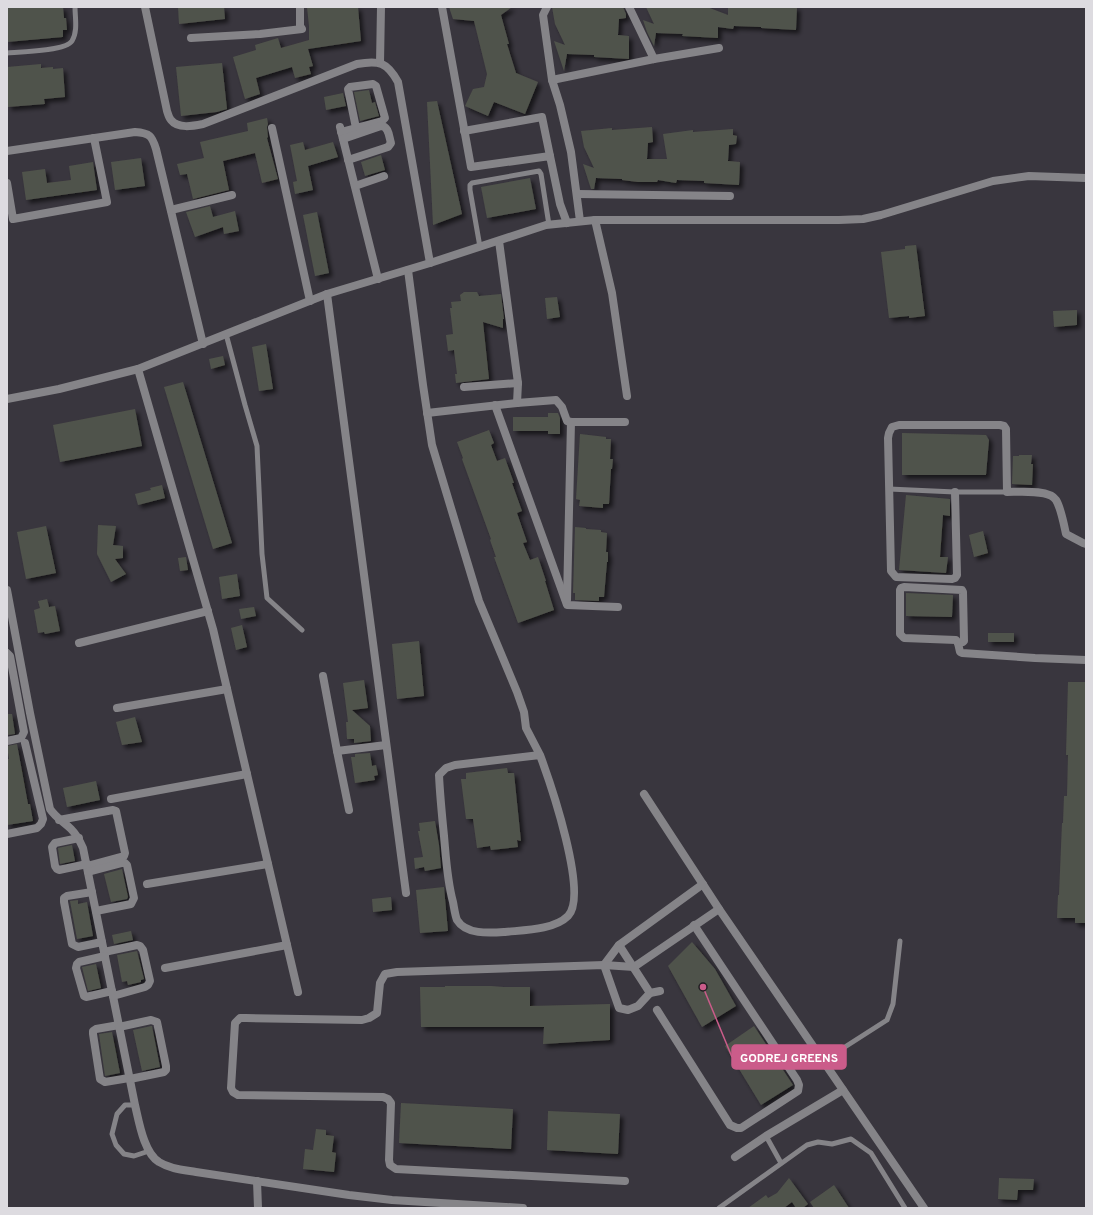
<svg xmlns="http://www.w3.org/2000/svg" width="1093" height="1215" viewBox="0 0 1093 1215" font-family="Overpass,sans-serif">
	<defs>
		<filter id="shadow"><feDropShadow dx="3.5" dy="3.5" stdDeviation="2" flood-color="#0009"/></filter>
	</defs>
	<rect width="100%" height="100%" fill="#39363e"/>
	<!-- building -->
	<g fill="#50534b" filter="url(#shadow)">
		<path d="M7 7H63L64 18H66L67 30H63V37L7 42Z"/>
		<path d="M178 7H224L225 19 179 24Z"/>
		<path d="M307 7H358L361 41 308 49 313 66 309 67 311 74 295 78 292 67 256 78 260 94 245 99 233 57 256 50 255 45 278 38 281 48 309 40V26Z"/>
		<path d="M449 7H512L501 15 509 44H507L516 73 538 82 525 114 494 102 488 116 465 106 473 89 484 87 487 74 474 21 453 19Z"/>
		<path d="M552 7H623L626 14V18L619 19 618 35 629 36V59L594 57V55L567 54 564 71 554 41 565 45 555 24Z"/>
		<path d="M646 7H707L728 15V7H797L796 30 761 28V27L734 26 733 29 718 27V38L682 36 683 34 656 33 654 46 647 32 643 20 654 24Z"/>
		<path d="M222 63 227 109 217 112 181 116 176 67Z"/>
		<path d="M41 64V68L53 67V69L63 68 65 97 44 99 45 104 8 107V101H7V67Z"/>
		<path d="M369 90 372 103 375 102 379 116 360 121 354 92Z"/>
		<path d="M343 93 346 106 326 110 324 97Z"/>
		<path d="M437 101 462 214 433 225 427 102Z"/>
		<path d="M267 118 268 124 267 127 268 137 267 138 278 179 262 183 255 153 223 161 229 190 193 199 187 174 180 175 177 164 204 158 200 142 248 131 247 123Z"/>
		<path d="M652 127 653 142 648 143 647 159H667L663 134 693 130V132L733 129V135L737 136 736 144 729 145 728 161 740 162 739 185 704 183V181L677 180 676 183 658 180 657 182H638L622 180V179L596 178 594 189H591L583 164 594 168 584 147 581 131 612 128V130Z"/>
		<path d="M303 142 305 150 333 142 338 157 308 166 313 190 295 194 293 182 297 181 290 145Z"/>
		<path d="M381 155 385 170 365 176 361 162Z"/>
		<path d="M141 158 145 186 115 190 111 162Z"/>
		<path d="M93 162 97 190 26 200 22 172 45 169 47 183 71 180 69 166Z"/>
		<path d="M530 178 536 209 487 218 481 187Z"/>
		<path d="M210 206 213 217 235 211 239 231 224 234 223 227 195 237 186 212Z"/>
		<path d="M317 212 329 273 315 276 303 215Z"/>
		<path d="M916 245 925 316 909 318V316L889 318 881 252 905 249V246Z"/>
		<path d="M464 292H477L479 296 501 294 504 319H503V328L483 322 489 379 456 383 455 374H457L454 350 448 351 446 335 453 334 450 308H452L451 302 461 301 460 295Z"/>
		<path d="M557 297 560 317 547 319 545 298Z"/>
		<path d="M1077 310V325L1054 327 1053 311Z"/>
		<path d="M266 344 273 389 259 391 252 347Z"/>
		<path d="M223 356 225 365 211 369 209 359Z"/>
		<path d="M183 382 232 543 213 549 164 387Z"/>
		<path d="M135 409 142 446 60 462 53 425Z"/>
		<path d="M548 413H558L560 418V434H548V431H513V417H548Z"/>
		<path d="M489 430 494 443 491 445 497 461 505 458 514 483H512L522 511 517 513 527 542 523 543 530 560 538 557 546 581H545L554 610 518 623 494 557H496L490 540 491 539 462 459 463 458 457 442Z"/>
		<path d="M902 433 986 435 989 440 986 475H902Z"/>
		<path d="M580 434 606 437V439H611L610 459H613L612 469H611L609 504H603V508L579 506 580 500 576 499Z"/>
		<path d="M1019 455H1032L1031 464H1033L1032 485 1012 484 1013 456H1019Z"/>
		<path d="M162 485 165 498 138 505 135 494 151 490 150 488Z"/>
		<path d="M906 495 950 499V516L943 515 940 557H948L946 573 899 570Z"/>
		<path d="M98 525 116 526 113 545 123 546V558L115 559 126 574 111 582 97 554Z"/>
		<path d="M46 526 56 573 26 579 17 532Z"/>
		<path d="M575 527 586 528V529L601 530V532L607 533 606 552H608V562H607L604 597H599V601L575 600V593H573Z"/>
		<path d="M983 531 988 553 974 557 969 535Z"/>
		<path d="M186 557 188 570 180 571 178 558Z"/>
		<path d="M237 574 240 596 222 599 219 577Z"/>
		<path d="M906 593 953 595 952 617 906 616Z"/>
		<path d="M47 599 49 607 55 606 60 631 45 634 44 632 38 633 34 610 40 608 38 601Z"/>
		<path d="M254 607 256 616 241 619 239 609Z"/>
		<path d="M242 625 247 647 236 650 231 628Z"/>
		<rect x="988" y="633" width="26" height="9"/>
		<path d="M419 641 424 696 397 699 392 644Z"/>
		<path d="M364 680 368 708 352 710 370 726 371 741 354 743V739H347L346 722H348L343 683Z"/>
		<path d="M1068 682H1086V923H1075V918H1057L1058 895H1059L1062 823H1063L1064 796H1067L1068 755H1066Z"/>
		<path d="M7 714H12L15 734 7 735Z"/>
		<path d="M135 717 142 742 122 745 116 722Z"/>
		<path d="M17 744 28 804H30L33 821 7 825V759H9L7 746Z"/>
		<path d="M370 753 372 766 376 765 378 775 374 776 375 780 355 783 351 757H355V754Z"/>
		<path d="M507 768 508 773H514L521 841 517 840 518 847 491 850 490 846 477 848 473 819H466L461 779H466V773Z"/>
		<path d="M96 781 100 800 67 807 63 788Z"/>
		<path d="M435 821 439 845 441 868 425 871 424 867 415 869 414 858 423 857 418 831H420L419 823Z"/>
		<path d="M72 845 75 861 60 864 58 848Z"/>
		<path d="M122 869 128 897 127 899 111 902 104 874Z"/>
		<path d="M444 887 448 931 420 933 416 890Z"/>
		<path d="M391 897 392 910 373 912 372 899Z"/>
		<path d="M78 900V904L87 902 93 936 77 939 70 901Z"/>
		<path d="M131 931 133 940 114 944 112 935Z"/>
		<path d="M692 942 715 969 736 1006 702 1027 668 966Z"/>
		<path d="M137 951 144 979 141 980V982L128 985 127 981 122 982 117 955Z"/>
		<path d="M96 964 101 988 88 991 82 967Z"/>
		<path d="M445 986H491L504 987H530V1006L610 1004V1040L543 1044 544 1027H421L420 987H445Z"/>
		<path d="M151 1026H152L160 1067 142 1071 133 1030Z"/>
		<path d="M754 1026 793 1085 761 1105 725 1046Z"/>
		<path d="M112 1032 120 1073 105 1076 99 1034Z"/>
		<path d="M401 1103 513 1109 511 1149 399 1143Z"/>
		<path d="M548 1111 620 1114 618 1154 547 1150Z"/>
		<path d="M316 1129 326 1130V1135L334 1136 332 1152 336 1153 334 1172 303 1169 305 1149 313 1150Z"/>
		<path d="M789 1178 808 1204 803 1208H796L792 1202 784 1208H748L766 1195 768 1198 777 1193Z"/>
		<path d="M999 1178 1034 1179 1033 1190H1018L1017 1200 998 1199Z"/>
		<path d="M834 1185 849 1208H814L810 1202Z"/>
	</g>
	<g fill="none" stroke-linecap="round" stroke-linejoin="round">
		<!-- service -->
		<g stroke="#858488" stroke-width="5">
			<path d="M7 53C20 52 66 51 72 41 78 31 75 18 75 7"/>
			<path d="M480 247 470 190V185L472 183 539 171 541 174 549 225"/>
			<path d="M226 334 245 405 257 446 262 554 267 598 302 630"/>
			<path d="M889 489 955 492H1007"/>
			<path d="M823 1061 887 1020 893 1004 900 941"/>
			<path d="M135 1105H125L117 1114 112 1134 116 1145 124 1154 134 1156 149 1151"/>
			<path d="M766 1136 781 1163"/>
			<path d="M719 1208 807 1145 818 1142 832 1144 851 1139 871 1153 905 1208"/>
		</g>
		<!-- minor -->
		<g stroke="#858488" stroke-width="8">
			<path d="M145 7 167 111C168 114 169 118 171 120 178 129 193 126 203 124L357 64C379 60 387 62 398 82L430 263"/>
			<path d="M442 7 471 167 550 156 560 204 567 223"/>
			<path d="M547 7 543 15 552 80 560 105 571 152 580 221"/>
			<path d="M629 7 654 59"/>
			<path d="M191 38 260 34 302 29 300 26V7"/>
			<path d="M380 63 381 7"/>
			<path d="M552 80 654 59 719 48"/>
			<path d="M340 127 378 279"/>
			<path d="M272 128 310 301"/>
			<path d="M464 131 542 117 550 156"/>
			<path d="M341 132 382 121 385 118 376 86 373 84 350 87 348 89 356 128"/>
			<path d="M343 139 381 126C389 126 389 137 391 143L388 147 348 160"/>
			<path d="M7 151 135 132C150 133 152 136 156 149L203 344"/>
			<path d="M7 183 13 219 107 202 94 138"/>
			<path d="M355 186 384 176"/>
			<path d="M577 194 730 196"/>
			<path d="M171 210 232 195"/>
			<path d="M595 220 612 293 627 396"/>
			<path d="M499 241 518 383 517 403"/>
			<path d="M408 270 423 385 432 445 479 601 517 692 524 712 526 728 540 755 455 765 446 768 439 775C440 796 442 816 444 836 446 858 447 880 453 902 454 907 455 915 457 920 466 935 490 933 505 932 524 930 554 930 568 916 589 895 550 782 540 755"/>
			<path d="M327 294 406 893"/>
			<path d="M138 369 213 629 298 992"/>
			<path d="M464 387 518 383"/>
			<path d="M7 399 59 389 138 369 327 294 430 263 546 225 595 220H839L863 219 881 215 993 181 1029 176 1086 178"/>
			<path d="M495 405 567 605 618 607"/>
			<path d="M427 413 517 403 556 400 562 407 567 421 571 422H625"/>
			<path d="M955 492 957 575 955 578 952 579 896 577 891 571 888 438 889 433 892 427 899 425H1000L1004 426 1006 429 1007 492C1019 492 1049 489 1056 500 1061 508 1064 525 1066 534L1083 543 1086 544"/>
			<path d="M904 587 962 590 963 592 964 641 963 642 958 643 956 640 904 638 900 634V590L901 588Z"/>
			<path d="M7 590 30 713 50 809C56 818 64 822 71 829 77 835 80 841 83 848L135 1105C139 1122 144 1153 159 1162 170 1169 184 1170 196 1172L349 1195 392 1200 523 1208"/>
			<path d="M567 600 571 422"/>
			<path d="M79 643 208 611"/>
			<path d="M958 643 960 652 962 653 1035 658 1086 660"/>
			<path d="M7 653 10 656 24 732 21 738 7 741"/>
			<path d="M323 676 337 751"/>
			<path d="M117 708 227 689"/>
			<path d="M644 794 719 909 924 1208"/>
			<path d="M111 799 247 774"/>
			<path d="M349 810 337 751 386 745"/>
			<path d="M59 820 113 810 116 811 125 853 124 856 87 866"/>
			<path d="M7 834 37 828 41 824 43 819 25 743"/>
			<path d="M79 838 55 843 52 847 55 866 57 869 59 870 87 864"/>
			<path d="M88 872 122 863H125L127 865 134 898 131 904 96 911"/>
			<path d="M147 884 268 864"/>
			<path d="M92 892 67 896 64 898V902L72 944 78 947 102 942"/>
			<path d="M619 945 650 993 660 991"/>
			<path d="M104 952 137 945 140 946 143 950 150 981 148 985 145 987 113 996"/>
			<path d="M105 956 79 962 77 964 76 968 84 996 86 997 112 991"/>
			<path d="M604 965 619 945 703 884"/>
			<path d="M604 965 619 1008 628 1010 638 1006 650 993"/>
			<path d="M165 968 287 945"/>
			<path d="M657 1010 730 1125 737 1128H741L798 1091 799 1085 797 1080 694 925"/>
			<path d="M119 1025 96 1029 93 1031V1034L100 1079 105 1082 129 1078"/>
			<path d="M119 1027 151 1020 157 1022 166 1066V1070L164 1072 130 1079"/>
			<path d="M735 1157 766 1136 843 1090"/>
			<path d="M257 1181 258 1208"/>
			<path d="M625 1181 396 1169 390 1165 389 1160 391 1103 388 1099 383 1097 238 1095 233 1092 231 1088 235 1023 240 1018H246L362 1020 369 1018 377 1013 380 983 385 974 397 972 604 965 634 967 719 909"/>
		</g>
	</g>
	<!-- callouts -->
	<path fill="none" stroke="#cb5c8a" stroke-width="1.5" d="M703 987L732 1057"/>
	<circle fill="#cb5c8a" stroke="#1f1e21" stroke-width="1.5" cx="703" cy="987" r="4"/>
	<rect fill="#cb5c8a" stroke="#cb5c8a" stroke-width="1.5" x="732" y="1045" width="114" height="24" rx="4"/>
	<g font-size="12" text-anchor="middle" font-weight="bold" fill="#fff">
		<text x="789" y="1062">GODREJ GREENS</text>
	</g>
	<!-- border -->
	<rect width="1093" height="1215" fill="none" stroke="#dddbe0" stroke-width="16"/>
</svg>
